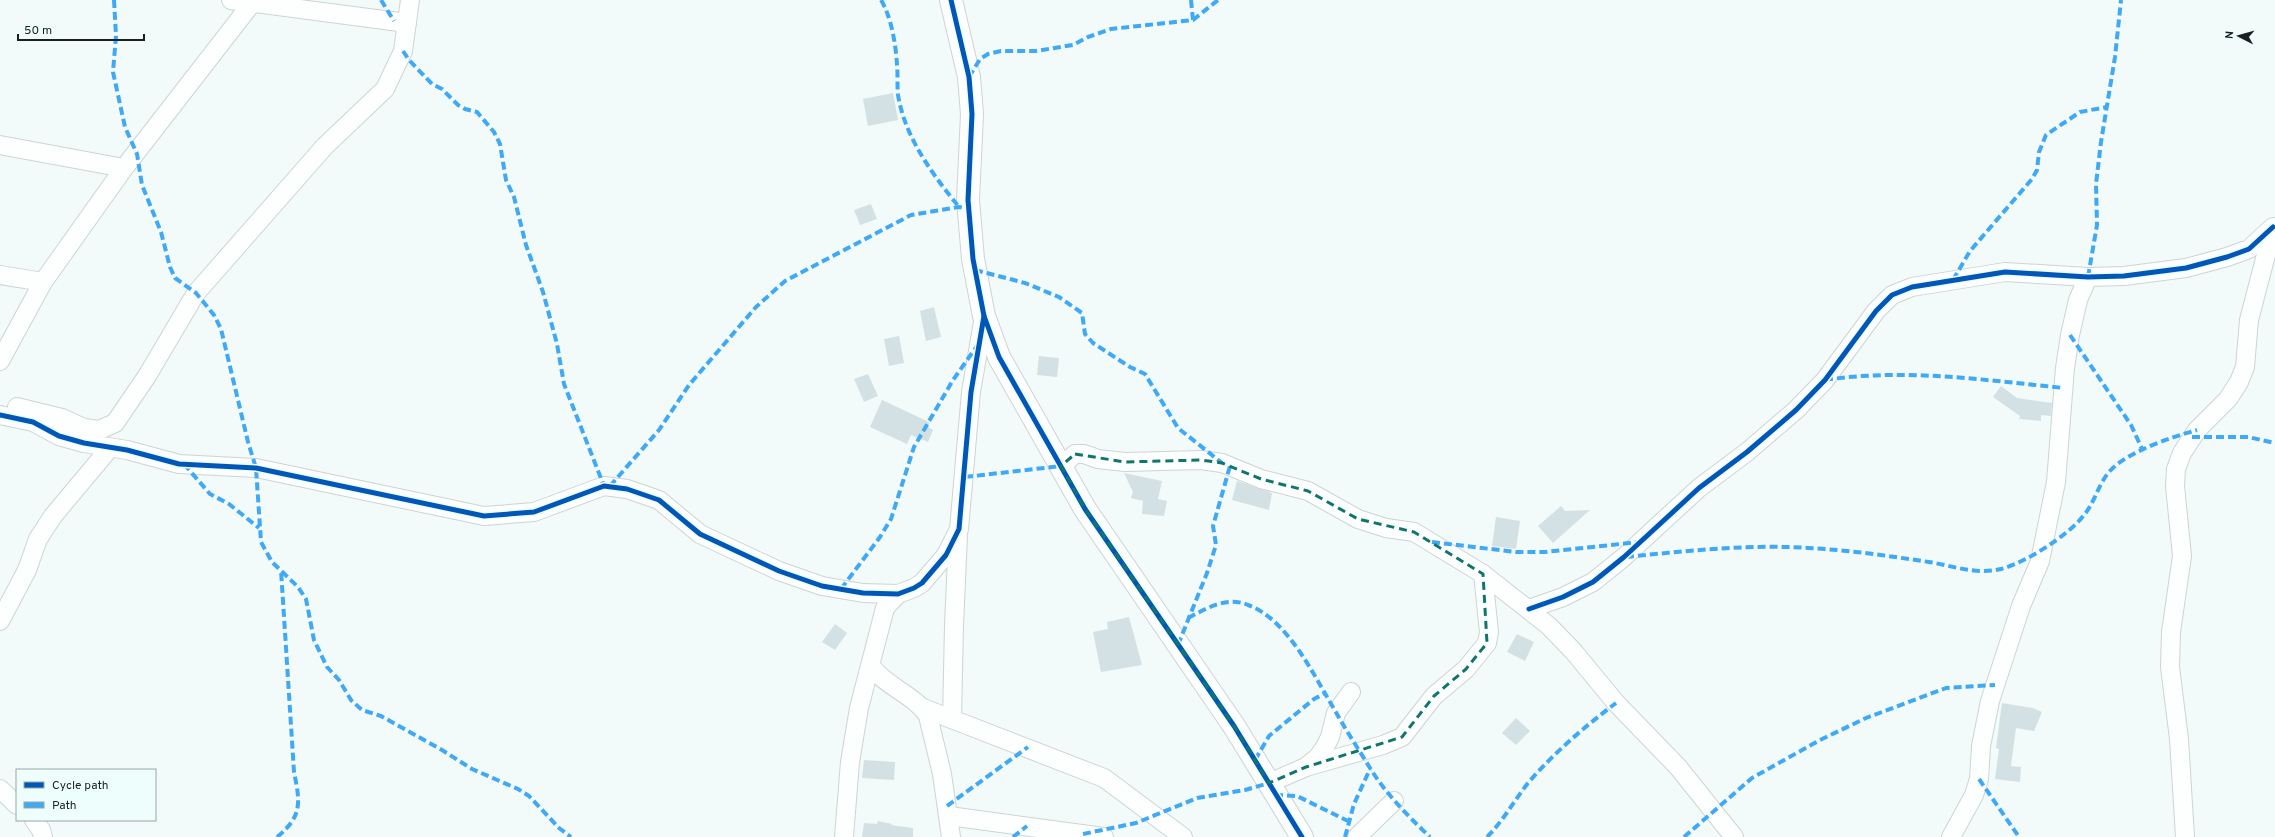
<svg xmlns="http://www.w3.org/2000/svg" width="2275" height="837" viewBox="0 0 2275 837" font-family="Overpass,sans-serif">
	<rect width="100%" height="100%" fill="#f2fafa"/>
	<!-- building -->
	<g fill="#d4e1e4">
		<path d="M893 93 898 120 868 126 863 99Z"/>
		<path d="M871 204 877 219 860 225 854 210Z"/>
		<path d="M934 307 941 337 926 341 920 311Z"/>
		<path d="M899 336 904 363 889 366 884 339Z"/>
		<path d="M1039 356 1059 358 1057 377 1037 375Z"/>
		<path d="M868 374 878 396 864 402 854 379Z"/>
		<path d="M2001 386 2017 398 2052 403 2051 416 2041 415V421L2019 419 2020 416 1993 397Z"/>
		<path d="M882 400 929 422 928 427 933 430 928 442 911 435 907 444 870 427Z"/>
		<path d="M1124 473 1162 481 1158 499 1167 501 1164 516 1142 514 1143 501 1131 498 1133 492Z"/>
		<path d="M1237 481 1272 493 1269 510 1232 500Z"/>
		<path d="M1561 506 1565 511 1590 510 1553 543 1538 526Z"/>
		<path d="M1496 517 1520 521 1516 549 1492 546Z"/>
		<path d="M1129 617 1142 665 1101 672 1093 632 1108 629 1107 622Z"/>
		<path d="M835 624 847 633 835 650 822 642Z"/>
		<path d="M1517 634 1534 642 1525 661 1507 652Z"/>
		<path d="M2002 703 2033 708 2042 712 2034 731 2016 728 2011 766 2021 767 2020 782 1995 779 1999 749 1996 748Z"/>
		<path d="M1516 718 1530 731 1516 745 1502 733Z"/>
		<path d="M864 760 895 762 894 780 862 778Z"/>
		<path d="M878 821 892 824 891 825 913 828V837H862L864 823 877 824Z"/>
	</g>
	<g fill="none" stroke-linecap="round" stroke-linejoin="round">
		<defs>
			<g id="minor">
				<path d="M231 0 407 23"/>
				<path d="M0 145 124 168"/>
				<path d="M0 275 43 282"/>
				<path d="M0 361 43 282 124 168 252 3"/>
				<path d="M17 407 62 418 84 428 99 430 115 423 147 376 196 293 325 146 385 89 403 51 410 0"/>
				<path d="M0 415 33 422 59 436 84 443 127 450 179 464 256 468 484 516 534 512 604 486 627 489 659 500 700 534 779 571 822 586 863 593 898 594 914 588 922 583 946 555 959 529 971 392 984 316"/>
				<path d="M1061 466 1075 454H1084L1098 459 1125 462 1201 460 1222 463 1261 479 1308 491 1358 519 1386 528 1414 532 1483 574 1549 626 1574 652 1616 703 1678 767 1734 837"/>
				<path d="M1529 609 1563 597 1593 582 1624 557 1699 488 1747 452 1796 410 1825 380 1876 311 1892 295 1912 287 2005 272 2088 277 2124 276 2186 268 2227 257 2249 249 2273 227"/>
				<path d="M0 621 27 570 38 539 53 516 109 449"/>
				<path d="M871 666C886 687 915 695 928 716L942 774 951 837"/>
				<path d="M923 708 1104 778 1183 837"/>
				<path d="M952 719 954 625 958 536"/>
				<path d="M1307 766 1318 757 1325 747 1330 737 1336 713 1351 692"/>
				<path d="M1269 783 1306 767 1383 745 1402 737 1434 696 1466 669 1487 643 1489 632 1483 574"/>
				<path d="M0 789 17 805"/>
				<path d="M949 816 1104 837"/>
				<path d="M34 820 41 830 43 837"/>
				<path d="M844 837 850 762 859 708 885 608 898 594"/>
				<path d="M1357 837 1394 801"/>
				<path d="M1951 837 1974 795 1979 779 1981 746 1990 701 2021 606 2040 561 2056 482 2065 368 2070 335 2078 300 2088 277"/>
				<path d="M2185 837 2179 739 2170 667 2171 632 2182 556 2175 486 2176 469 2182 453 2197 430 2228 399 2239 382 2245 367 2249 320 2273 228"/>
			</g>
			<path id="tertiary" d="M951 0 969 77 972 114 968 200 973 259 984 316 999 357 1085 509 1234 726 1302 837"/>
		</defs>
		<!-- minor casing -->
		<use href="#minor" stroke="#cdd4d4" stroke-width="20"/>
		<!-- tertiary casing -->
		<use href="#tertiary" stroke="#cdd4d4" stroke-width="24"/>
		<!-- minor -->
		<use href="#minor" stroke="#fdfefe" stroke-width="18"/>
		<!-- tertiary -->
		<use href="#tertiary" stroke="#fdfefe" stroke-width="22"/>
		<!-- quiet -->
		<g stroke="#3fa9f5" stroke-width="4" stroke-dasharray="8 4" stroke-linecap="butt">
			<path d="M114 0 116 36 113 72 125 127 137 154 142 185 161 232 170 267 175 278 196 293 214 315 221 329 248 442 256 468 261 542 272 562 298 587 306 599 314 640 327 667 339 680 351 700 362 710 381 716 442 750 472 769 518 789 529 796 559 828 571 837"/>
			<path d="M381 0 394 21"/>
			<path d="M881 0C891 16 896 45 897 65 898 75 897 85 898 95 905 138 933 175 959 207"/>
			<path d="M1191 0 1193 20"/>
			<path d="M403 51 409 60 432 84 442 89 458 105 465 109 477 112 494 132 500 144 506 180 514 197 526 245 543 292 557 344 564 384 604 486"/>
			<path d="M969 77 980 59 988 54 1001 51H1036L1073 45 1088 37 1111 29 1193 20 1218 0"/>
			<path d="M975 270 1025 283 1059 297 1082 313 1085 334 1093 343 1130 367 1145 374 1178 428 1222 463"/>
			<path d="M2088 277 2097 225 2096 184 2101 142 2115 57 2121 0"/>
			<path d="M1953 280 1970 251 2032 179 2037 170 2039 152 2046 135 2080 112 2107 107"/>
			<path d="M2070 335 2131 425 2143 451"/>
			<path d="M1825 380C1904 368 1984 380 2064 388"/>
			<path d="M2192 437H2248L2275 443"/>
			<path d="M184 464 210 494 229 504 259 528"/>
			<path d="M965 477 1061 466"/>
			<path d="M610 486 659 430 689 385 756 307 785 281 911 215 959 207 969 208"/>
			<path d="M1432 542 1516 552H1545L1639 542"/>
			<path d="M1626 557C1686 551 1747 544 1808 548 1849 550 1889 556 1929 562 1953 566 1977 575 2001 569 2025 563 2069 535 2084 515 2095 502 2098 485 2109 472 2126 452 2172 437 2197 430"/>
			<path d="M841 589 880 537 891 519 914 447 953 380 977 346"/>
			<path d="M1188 618C1207 608 1227 596 1248 605 1289 620 1315 678 1337 714 1347 732 1359 750 1370 768 1386 794 1408 816 1430 837"/>
			<path d="M1178 645 1207 573 1216 545 1213 526 1230 466"/>
			<path d="M1255 760 1269 736 1314 699 1325 693"/>
			<path d="M1979 779 2019 837"/>
			<path d="M1275 795 1297 796 1348 821"/>
			<path d="M947 806 1028 747"/>
			<path d="M1083 834 1136 823 1197 798 1245 790 1269 783"/>
			<path d="M277 837C303 816 300 802 294 772L281 570"/>
			<path d="M1013 837 1027 826"/>
			<path d="M1345 837 1354 804 1370 769"/>
			<path d="M1487 837C1503 821 1514 801 1528 783 1554 753 1584 727 1616 703"/>
			<path d="M1684 837 1752 778 1820 740 1866 718 1946 688 1995 685"/>
		</g>
		<defs>
			<g id="cycleway">
				<path d="M951 0 969 77 972 114 968 200 973 259 984 316 999 357 1085 509 1234 726 1302 837"/>
				<path d="M0 415 33 422 59 436 84 443 127 450 179 464 256 468 484 516 534 512 604 486 627 489 659 500 700 534 779 571 822 586 863 593 898 594 914 588 922 583 946 555 959 529 971 392 984 316"/>
				<path d="M1529 609 1563 597 1593 582 1624 557 1699 488 1747 452 1796 410 1825 380 1876 311 1892 295 1912 287 2005 272 2088 277 2124 276 2186 268 2227 257 2249 249 2273 227"/>
			</g>
		</defs>
		<!-- cycleway casing -->
		<use href="#cycleway" stroke="#eefefd" stroke-width="8"/>
		<!-- cycleway -->
		<use href="#cycleway" stroke="#0057b8" stroke-width="5"/>
	</g>
	<!-- marked area -->
	<path fill="none" stroke="#0f766e" stroke-width="3" stroke-dasharray="8 5" stroke-linejoin="round" d="M1075 454 1125 462 1201 460 1222 463 1261 479 1308 491 1358 519 1414 532 1483 574 1487 643 1466 669 1434 696 1402 737 1306 767 1269 783 1234 726 1085 509 1061 466Z"/>
	<!-- legend -->
	<rect x="16" y="769" width="140" height="52" fill="#eefefd" stroke="#99a5a5"/>
	<rect x="24" y="782" width="20" height="6" fill="#0057b8" stroke="#99a5a5"/>
	<text x="52" y="789" font-size="12" fill="#1a2020">Cycle path</text>
	<rect x="24" y="802" width="20" height="6" fill="#3fa9f5" stroke="#99a5a5"/>
	<text x="52" y="809" font-size="12" fill="#1a2020">Path</text>
	<!-- north arrow -->
	<g transform="translate(2239 36) rotate(276)" stroke="#eefefd" stroke-width="3" paint-order="stroke">
	<path d="M0-3L7 15L0 10L-7 15Z" fill="#1a2020"/>
	<text y="-6" font-size="11" font-weight="bold" text-anchor="middle" fill="#1a2020">N</text>
	</g>
	<!-- scale -->
	<path d="M18 34v6h126v-6" fill="none" stroke="#1a2020" stroke-width="2"/>
	<text x="24" y="34" font-size="12" fill="#1a2020" stroke="#eefefd" stroke-width="3" paint-order="stroke">50 m</text>
</svg>
